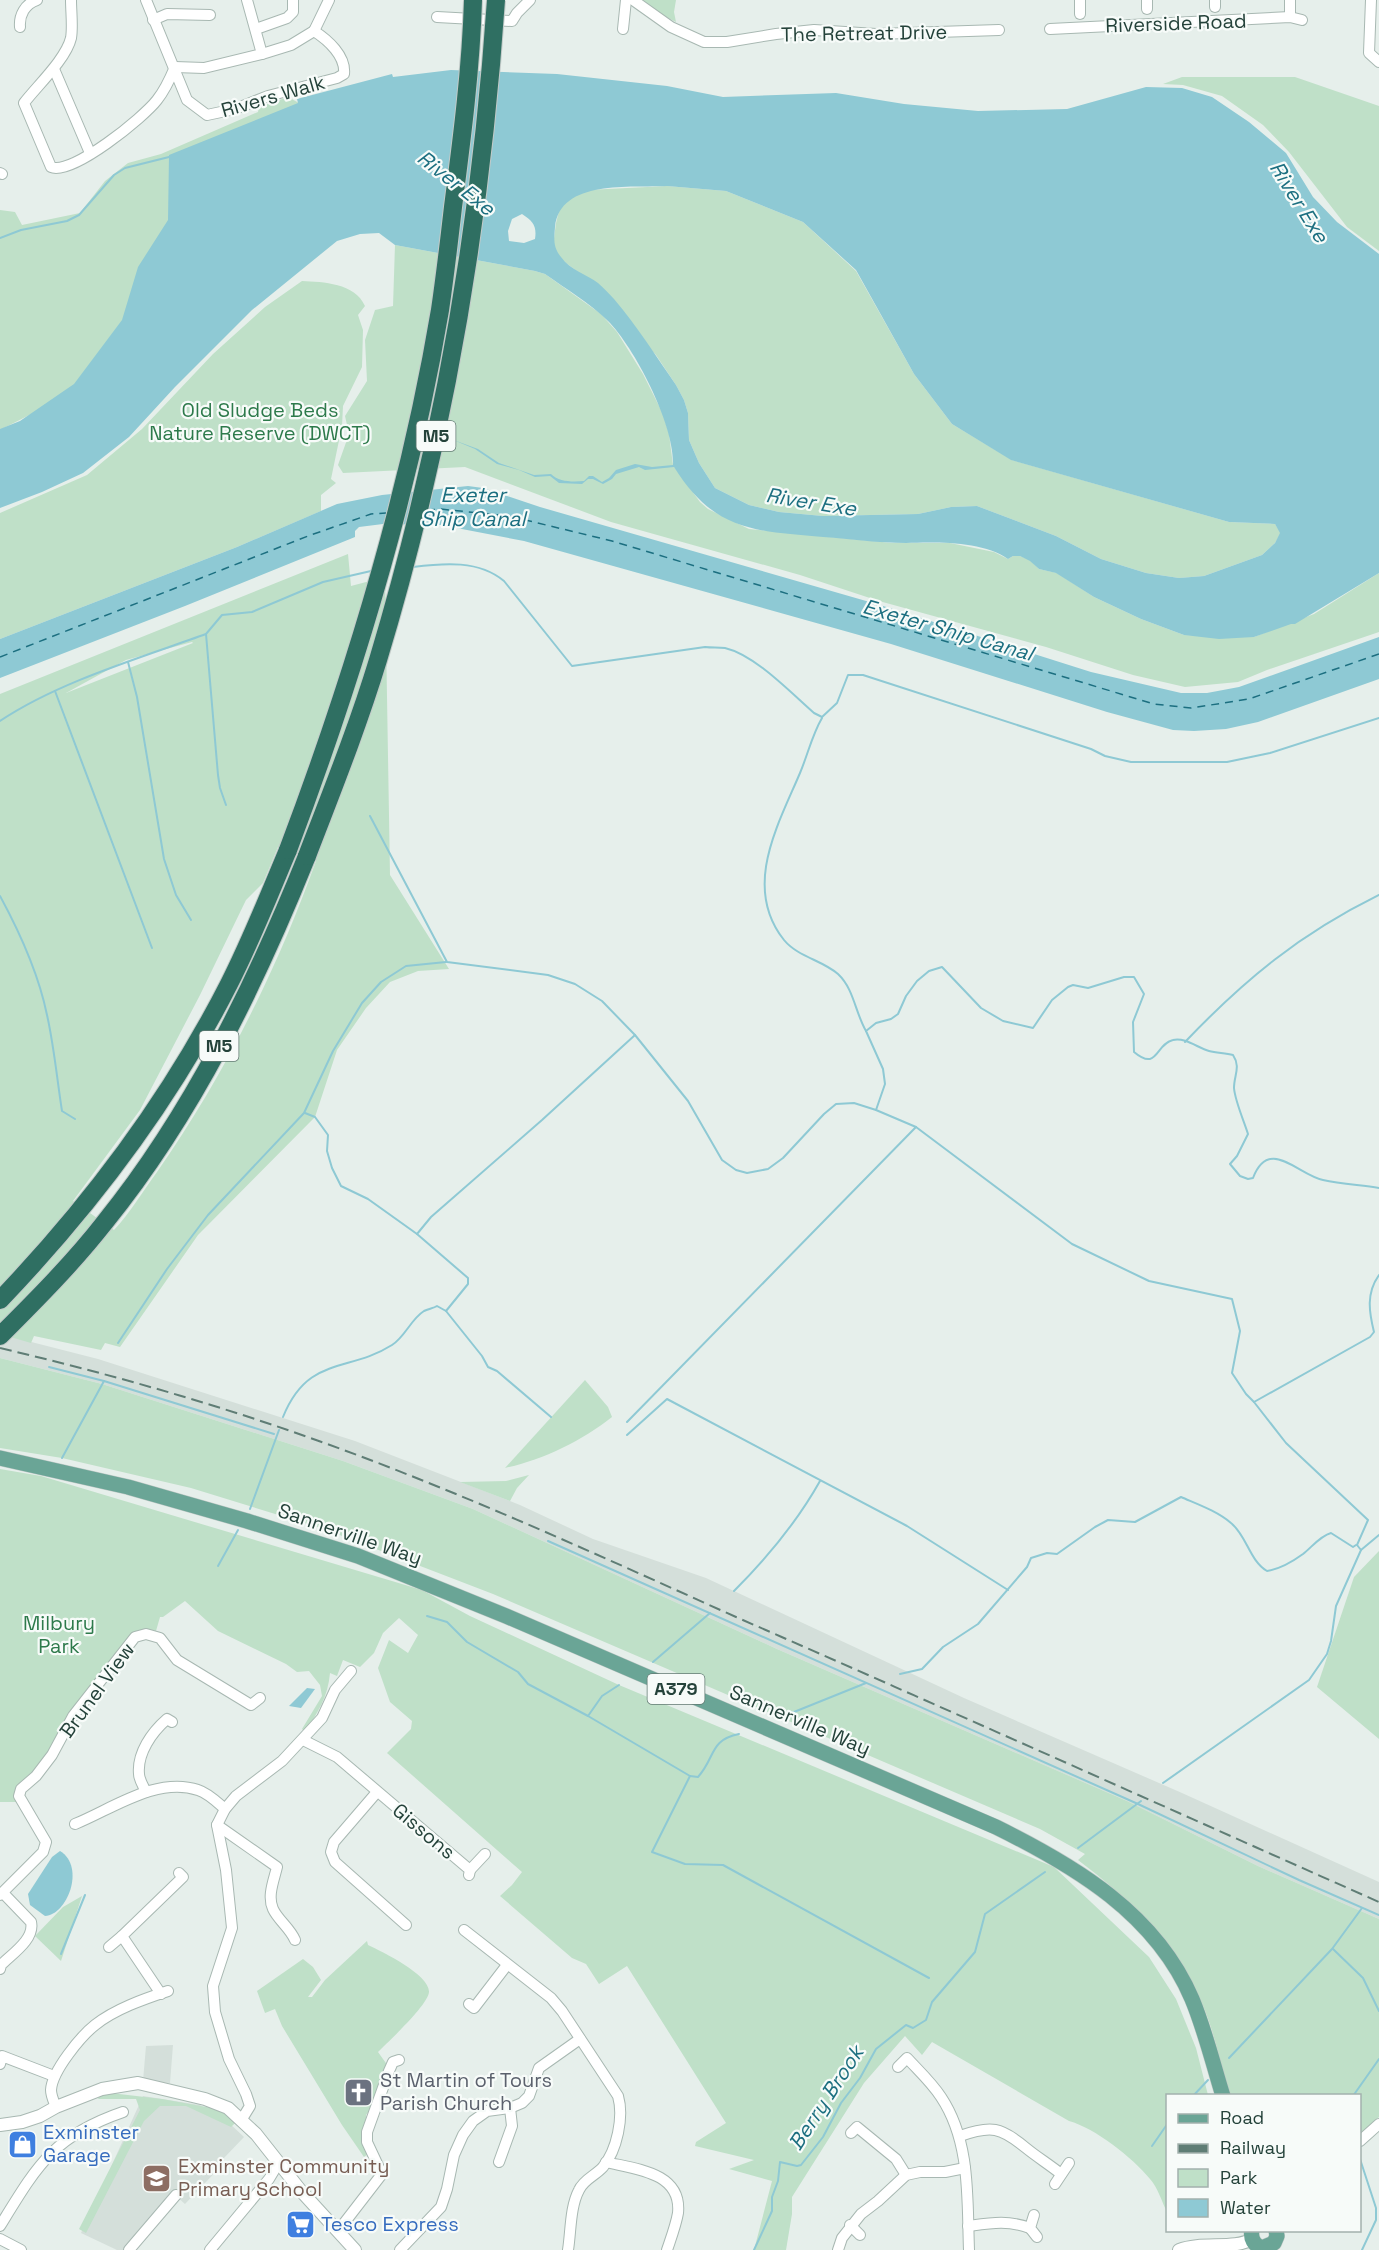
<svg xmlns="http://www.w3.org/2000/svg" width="1379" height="2250" viewBox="0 0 1379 2250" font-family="'Space Grotesk',sans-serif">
	<rect width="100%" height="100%" fill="#e6efeb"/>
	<!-- built -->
	<g fill="#d4dfda">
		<path d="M0 1334 98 1359 355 1441 520 1505 593 1539 706 1578 964 1698 1182 1793 1379 1882V1919L1258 1866 1127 1801 777 1649 473 1509 343 1461 102 1384 0 1358Z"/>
		<path d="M173 2045 170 2083 143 2081 146 2046Z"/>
		<path d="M143 2096 200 2105 228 2122 244 2137 223 2159 225 2162 185 2204 175 2195 124 2250H117L81 2233Z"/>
	</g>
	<!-- green -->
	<g fill="#bfe0c8" fill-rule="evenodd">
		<path d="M640 0H676L674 12 676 22 656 12Z"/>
		<path d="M1182 77H1295L1379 106V251L1347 227 1289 152 1263 125 1222 96 1183 85 1163 84Z"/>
		<path d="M288 97 299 103 133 341 41 409 0 430V210L15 212 22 225 80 213 105 181 128 163 161 154 258 112 259 107Z"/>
		<path d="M667 186 726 191 803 222 856 271 914 374 952 424 1012 460 1229 522 1275 524 1281 533 1275 543 1262 555 1204 576 1179 578 1146 573 1101 559 1056 536 977 506 951 507 918 514 823 516 779 512 749 505 715 488 699 463 689 440 688 413 684 400 676 385 656 355 578 272 562 260 553 246 556 223 559 211 564 204 573 197 587 190Z"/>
		<path d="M395 245 535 271 545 274 601 314 617 332 643 374 663 414 669 434 673 465 700 502 708 509 749 529 892 543H950L994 552 1008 559 1013 556H1020L1030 560 1039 569 1057 573 1094 597 1141 619 1184 635 1254 637 1314 614 1379 573V632L1267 670 1238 682 1185 687 1133 675 1046 647 879 601 800 575 611 522 465 467 343 473 338 465 349 434 345 416 367 381 365 340 375 310 393 306Z"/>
		<path d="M302 281C323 282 355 283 365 306L358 315 363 330 362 367 343 406 342 426 331 479 336 483 321 495V511L237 547 0 639V513L87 475 142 429 213 354 265 307Z"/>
		<path d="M348 554 351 586 385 577 390 875 449 969 418 971 390 982 366 1008 337 1050 315 1117 198 1235 120 1347 105 1343 101 1350 34 1336 31 1343 0 1334V694ZM192 642 193 643 66 693 126 660ZM278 847 316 861C277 970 224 1076 157 1172 143 1191 130 1213 114 1230L73 1201 140 1110 200 995 246 900 263 883Z"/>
		<path d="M0 1358 102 1384 343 1461 473 1509 777 1649 1127 1801 1258 1866 1379 1919V2117L1360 2134V2096L1229 2095C1221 2066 1215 2034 1203 2006 1177 1945 1130 1899 1078 1860L1085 1854 1040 1829 493 1594 324 1529 191 1488 62 1458 0 1448Z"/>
		<path d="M585 1380 608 1407 612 1417C582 1441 542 1460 505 1468Z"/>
		<path d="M0 1469 41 1476 422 1590 470 1616 619 1685 1054 1867 1149 1957 1176 1999 1196 2048 1208 2095 1168 2096 1167 2212C1162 2202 1158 2188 1150 2179 1133 2158 1095 2128 1069 2121L932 2042 922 2055 905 2036 864 2083 792 2197V2214L786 2250H754L772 2181 729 2169 754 2160 695 2146 696 2142 726 2123 627 1966 599 1984 586 1964 572 1958 500 1896 512 1885 522 1872 387 1753 411 1729 412 1721 390 1702 378 1668 389 1640 408 1653 418 1635 399 1618 383 1633 374 1653 360 1667 343 1660 337 1676 330 1673C328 1697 318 1712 305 1732L302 1729 322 1696 320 1685 309 1671 297 1672 286 1664 218 1631 185 1601 163 1617H160L156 1631 144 1629 133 1635 18 1802H0Z"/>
		<path d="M529 1475 517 1488 510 1501 460 1482 506 1481Z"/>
		<path d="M1379 1551V1739L1317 1687 1354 1577Z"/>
		<path d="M82 1896 61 1961 35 1936 63 1907Z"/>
		<path d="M367 1941 368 1945C383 1952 430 1975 429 1992 428 2005 388 2042 378 2052L388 2066C379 2083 379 2100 366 2115L369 2153 364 2157 342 2125 282 2026 275 2009 265 2013 257 1991 303 1959 313 1967 321 1980 308 1997H312L325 1980Z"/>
		<path d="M102 2092 162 2099 223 2110 236 2122 231 2127 186 2106H160L144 2121 86 2233 79 2229 140 2110 136 2099H98Z"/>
	</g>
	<!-- water -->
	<g fill="#8ec9d4" fill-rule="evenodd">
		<path d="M451 70 557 74 667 86 723 97 836 93 904 104 978 111 1067 109 1146 87 1182 88 1212 97 1249 122 1286 153 1313 197 1337 222 1379 254V573L1295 624H1291L1254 637 1219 639 1184 635 1141 619 1094 597 1056 573 1039 569 1030 561 1020 556H1013L1008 559C983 541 936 542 906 543 878 543 851 539 823 537 754 531 714 531 674 467L645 470 639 467 616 474 612 479 603 484 593 479H588L582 484 559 483 550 476 535 477 519 470 497 464 475 449 451 439 478 449 499 463 534 475 551 474C559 482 572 482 584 481L589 476H593L602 482 609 478 616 470 635 464 652 467 673 465C675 426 635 348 608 321 590 303 566 289 545 274L535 271 395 245 379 233 360 234 337 241 252 310 175 387 129 437 83 473 42 492 0 508V429L20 421 74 384 122 320 138 267 168 220 169 155 298 103 297 99 392 74 393 77ZM667 186 726 191 803 222 856 270 914 374 952 424 1011 460 1229 522 1275 524 1280 533 1275 543 1262 555 1204 576 1179 578 1146 573 1101 559 1056 536 977 506 951 507 918 514 823 516 779 512 749 505 715 488 699 463 689 440 688 413 684 400 676 385C656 356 637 326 614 299 609 294 604 288 598 283 586 274 570 270 561 257 553 247 554 240 555 227 560 179 631 188 667 186ZM522 214C533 221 537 226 535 239L524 243 509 241 508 231 512 219Z"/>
		<path d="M468 486 483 488 540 507 880 605 1091 672 1181 693H1207L1239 687 1379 637V679L1258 722 1226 729 1194 731 1173 730 1107 712 891 644 524 541 441 525 383 524 359 527 355 531V537L185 606 0 678V639L237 547 337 504 382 495Z"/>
		<path d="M307 1688 315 1689 301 1708 289 1706Z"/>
		<path d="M60 1851C86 1867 67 1915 45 1916L30 1905 28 1894 52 1857Z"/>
	</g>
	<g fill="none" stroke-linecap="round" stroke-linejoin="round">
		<!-- stream -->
		<g stroke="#8ec9d4" stroke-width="2">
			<path d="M0 238 21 230 67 221 79 215 114 175 125 168 169 157"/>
			<path d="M413 567C444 563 479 560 504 581L572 666 705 647C712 648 718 647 725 648 755 655 790 692 814 713L822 717 837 703 848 675H863L1091 749 1105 756 1131 762H1227L1270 753 1379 718"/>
			<path d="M206 634 218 775 220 788 226 805"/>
			<path d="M128 662 137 697 164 859 176 895 191 920"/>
			<path d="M55 691 152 948"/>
			<path d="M822 718C812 735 808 754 800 773 778 825 742 887 784 940 798 957 822 960 838 974 854 989 855 1012 866 1031"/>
			<path d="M0 721C58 682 140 658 206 634L222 615 252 612 323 582 371 571"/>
			<path d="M370 816 447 962 548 975 575 984 602 1001 635 1035 688 1101 722 1160 736 1170 747 1173 768 1169 783 1158 824 1114 836 1104 854 1103 876 1110"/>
			<path d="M0 896C19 931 39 976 47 1015 54 1046 57 1079 62 1111L75 1119"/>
			<path d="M1185 1042C1245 979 1300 934 1379 895"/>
			<path d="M305 1113 315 1117 328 1135 327 1151 332 1168 341 1186 368 1199 417 1234"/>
			<path d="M916 1127 1072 1244 1149 1281 1232 1299 1240 1331 1232 1373 1246 1394 1254 1402"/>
			<path d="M446 1311 482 1356 488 1367 497 1371 551 1417"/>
			<path d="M118 1343 167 1269 208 1215 304 1113 333 1051 362 1003 381 982 406 966 446 962"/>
			<path d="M49 1367 104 1381 274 1434"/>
			<path d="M283 1417C308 1355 348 1373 392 1345 405 1337 411 1319 424 1311 428 1309 434 1308 437 1306L446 1311 468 1284V1278L417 1234 431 1217 542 1120 635 1035"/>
			<path d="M627 1422 916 1127 876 1110 885 1084 883 1069 866 1031 876 1023 891 1019 898 1014 906 996 917 981 929 971 942 967 981 1008 1003 1021 1033 1028 1052 1000 1068 987 1073 985 1088 988 1124 977H1134L1144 994 1133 1022 1134 1052C1158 1072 1155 1044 1173 1040 1185 1037 1198 1048 1209 1051 1217 1053 1225 1053 1233 1055 1241 1067 1234 1075 1234 1088 1235 1101 1244 1121 1248 1134L1237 1156 1230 1164 1240 1176 1248 1179 1253 1178C1269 1136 1298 1175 1323 1180 1341 1184 1360 1185 1379 1188"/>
			<path d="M627 1435 667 1399 907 1526 1008 1590"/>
			<path d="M62 1458 104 1381"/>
			<path d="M250 1509 279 1430"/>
			<path d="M548 1541 1138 1804 1299 1880 1379 1915"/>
			<path d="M1361 1550 1379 1535"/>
			<path d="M218 1566 238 1530"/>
			<path d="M734 1591C767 1558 797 1522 820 1481"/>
			<path d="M427 1616 447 1622 467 1642 518 1672 528 1684 588 1716 690 1776 698 1777C716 1757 709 1740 739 1734"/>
			<path d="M653 1662 710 1613"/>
			<path d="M900 1674 922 1669 943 1647 978 1624 1027 1567 1031 1558 1047 1553 1057 1554 1095 1527 1108 1520 1135 1522 1181 1497C1197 1504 1217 1511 1231 1523 1247 1536 1249 1560 1267 1571 1280 1569 1292 1562 1303 1554 1312 1547 1320 1536 1331 1533L1353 1547 1356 1545"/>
			<path d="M588 1716 602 1696 619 1685"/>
			<path d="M784 1716 866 1683"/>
			<path d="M690 1776 652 1852 685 1864 723 1865 929 1978"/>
			<path d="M1163 1783 1309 1680 1327 1654 1331 1641 1336 1606 1361 1550 1357 1545 1368 1520 1286 1443 1254 1402 1370 1337 1374 1332C1369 1312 1366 1293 1379 1275"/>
			<path d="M1078 1848 1141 1801"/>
			<path d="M1333 1949 1363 1978 1379 2011"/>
			<path d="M61 1954 85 1895"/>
			<path d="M1229 2058 1332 1949 1362 1908"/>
			<path d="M1193 2096 1208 2080"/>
			<path d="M1353 2096 1379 2059"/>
			<path d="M1152 2146 1168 2123"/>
			<path d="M1360 2159 1376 2208V2220L1362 2250"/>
			<path d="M754 2250 772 2211V2197L778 2181 780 2162 797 2166 801 2165 823 2137 841 2103 860 2078 876 2049 906 2025 913 2028 926 2020 932 2002 975 1952 985 1914 1045 1872"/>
		</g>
		<!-- ferry -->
		<g stroke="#1c6f80" stroke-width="1.5" stroke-dasharray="8 6" stroke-linecap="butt">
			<path d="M427 510 440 509 509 516 612 541 1154 704 1191 708 1249 699 1379 654"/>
			<path d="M0 657 308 536 371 514 386 513"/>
		</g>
		<defs>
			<g id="minor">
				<path d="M71 0C71 12 73 27 71 38 66 59 37 86 24 103L51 167C72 176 144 117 157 100 165 90 170 79 175 67"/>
				<path d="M146 0 187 100 207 115 235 109 268 96 337 78 344 74C346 56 328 40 314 31"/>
				<path d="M247 0 262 54"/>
				<path d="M633 0 671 27 704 42H727L776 34 814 30 876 34 999 30"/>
				<path d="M1080 0V14"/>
				<path d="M1147 0V9"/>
				<path d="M1215 0V7"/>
				<path d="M1371 0 1369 53 1379 62"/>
				<path d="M437 17 512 21 517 13 530 0"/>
				<path d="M1290 17V0"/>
				<path d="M153 20 167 14 210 15"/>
				<path d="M20 27C19 15 25 4 37 0"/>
				<path d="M256 29 287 18 293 12V0"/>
				<path d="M623 29 626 0"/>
				<path d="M1050 29 1290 17 1302 20"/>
				<path d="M314 31 329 0"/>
				<path d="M175 67 204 68 262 54 291 45 314 31"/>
				<path d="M54 69 90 153"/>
				<path d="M0 173 2 174"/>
				<path d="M303 1740 337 1757 470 1870 469 1875"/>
				<path d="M146 1792C144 1787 139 1780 139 1774 137 1753 152 1732 167 1719L172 1722"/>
				<path d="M377 1792 334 1842 331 1852 335 1862 406 1925"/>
				<path d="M75 1824C112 1809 157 1776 198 1790 208 1793 217 1802 225 1809"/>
				<path d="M217 1825 277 1867C274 1880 267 1896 273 1909 278 1920 290 1928 295 1940"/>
				<path d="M470 1870 485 1854"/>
				<path d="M0 1895 43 1852 46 1842 19 1796 21 1789 36 1776 52 1755 73 1716 135 1637 146 1634 160 1638 177 1660 251 1705 260 1698"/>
				<path d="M464 1930 551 1998 562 2011 618 2096C624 2117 617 2150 603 2167 595 2176 584 2179 579 2190 570 2207 571 2231 568 2250"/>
				<path d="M109 1947 122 1936"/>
				<path d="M0 1969 1 1965C12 1954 35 1939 31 1922L3 1893"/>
				<path d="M161 1994 122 1936 183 1877 179 1873"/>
				<path d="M469 2004 474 2008 507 1965"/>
				<path d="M0 2064 2 2056 54 2076"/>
				<path d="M898 2067 907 2058C919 2071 932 2083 941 2097 971 2142 967 2199 969 2250"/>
				<path d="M56 2107C54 2102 51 2096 51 2090 52 2071 81 2036 95 2025 115 2009 144 1999 168 1991"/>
				<path d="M242 2119 250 2106 246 2094 229 2059 215 2012 213 1986 232 1928 226 1870 217 1825 225 1809 236 1796 282 1761 322 1718 335 1690 351 1671"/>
				<path d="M851 2133 857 2127 896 2159 906 2175"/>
				<path d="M960 2136C991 2125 1001 2127 1026 2148 1037 2157 1050 2165 1061 2174"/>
				<path d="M1360 2141 1379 2124"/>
				<path d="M499 2162 512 2126 510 2108"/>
				<path d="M606 2162C635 2169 682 2172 678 2213 676 2225 671 2238 667 2250"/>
				<path d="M1055 2184 1069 2163"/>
				<path d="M1034 2215 1030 2228 1037 2237"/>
				<path d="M850 2225 860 2235"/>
				<path d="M0 2226C37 2166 53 2136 123 2112"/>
				<path d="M968 2226C991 2223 1008 2220 1030 2228"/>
				<path d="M338 2231 382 2174 367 2142V2132L389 2071 393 2062 399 2060"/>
				<path d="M0 2239 21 2250"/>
				<path d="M129 2250 176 2195"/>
				<path d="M210 2250 269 2179 278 2164"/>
				<path d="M400 2250 441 2207 447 2189 454 2155 463 2135 473 2121 487 2111 510 2108 522 2103 529 2096 539 2068 580 2039"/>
				<path d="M838 2250 842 2238 861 2214 878 2201 906 2175 920 2172H945L965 2168"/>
			</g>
			<g id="tertiary">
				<path d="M0 2125 22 2122 40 2116 56 2107 102 2089 138 2083 205 2099 228 2108 256 2134 301 2191 355 2250"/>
				<path d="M1179 2250C1202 2241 1234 2250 1252 2239"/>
			</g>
			<g id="primary">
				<path d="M0 1458 128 1487 247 1521 358 1556 506 1616 996 1827C1075 1866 1156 1914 1192 1999 1205 2030 1213 2064 1223 2096"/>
				<path d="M1252 2230C1250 2239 1254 2245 1262 2248L1274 2243 1277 2236 1276 2230"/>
			</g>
			<g id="motorway">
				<path d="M0 1300C90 1206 170 1100 229 984 251 941 269 895 288 850"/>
				<path d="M0 1336C36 1300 73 1263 105 1222 193 1113 255 985 307 856"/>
			</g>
		</defs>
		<!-- minor casing -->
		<use href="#minor" stroke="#a8b8b2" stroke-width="12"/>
		<!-- tertiary casing -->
		<use href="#tertiary" stroke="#a8b8b2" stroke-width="14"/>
		<!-- primary casing -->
		<use href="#primary" stroke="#c2cac8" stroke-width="16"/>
		<!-- motorway casing -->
		<use href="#motorway" stroke="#c2cac8" stroke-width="20"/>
		<!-- minor -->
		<use href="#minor" stroke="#fff" stroke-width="10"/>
		<!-- tertiary -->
		<use href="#tertiary" stroke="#fff" stroke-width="12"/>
		<!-- primary -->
		<use href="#primary" stroke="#6aa596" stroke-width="15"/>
		<!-- motorway -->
		<use href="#motorway" stroke="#2f6f62" stroke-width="18"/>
		<!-- rail -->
		<path stroke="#5f7d75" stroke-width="2" stroke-dasharray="12 6" stroke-linecap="butt" d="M0 1348C106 1373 213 1403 316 1440 459 1491 598 1555 736 1617 951 1711 1165 1807 1379 1902"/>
		<defs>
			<g id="motorway-bridge">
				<path d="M288 850C354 675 409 495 440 310 445 276 449 242 453 207 462 138 471 69 473 0"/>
				<path d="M307 856C332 791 358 726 378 660 443 445 481 223 496 0"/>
			</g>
		</defs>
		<!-- motorway-bridge casing -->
		<use href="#motorway-bridge" stroke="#c2cac8" stroke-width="20" stroke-linecap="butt"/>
		<!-- motorway-bridge -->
		<use href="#motorway-bridge" stroke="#2f6f62" stroke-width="18"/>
	</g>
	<!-- icons -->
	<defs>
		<symbol id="church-square" viewBox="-11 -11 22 22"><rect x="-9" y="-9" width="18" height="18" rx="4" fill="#6b7280" stroke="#f7fbf9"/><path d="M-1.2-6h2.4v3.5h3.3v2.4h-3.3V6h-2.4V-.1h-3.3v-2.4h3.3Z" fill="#fff"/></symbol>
		<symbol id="shop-square" viewBox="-11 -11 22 22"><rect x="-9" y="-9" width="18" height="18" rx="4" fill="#3f7fe0" stroke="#f7fbf9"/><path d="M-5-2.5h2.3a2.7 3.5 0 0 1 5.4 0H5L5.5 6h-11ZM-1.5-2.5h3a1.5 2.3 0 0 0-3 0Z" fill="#fff"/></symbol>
		<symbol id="school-square" viewBox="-11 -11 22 22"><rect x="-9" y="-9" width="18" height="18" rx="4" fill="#8d6e63" stroke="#f7fbf9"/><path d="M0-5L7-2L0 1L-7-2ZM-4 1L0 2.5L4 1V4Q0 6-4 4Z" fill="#fff"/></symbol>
		<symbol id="supermarket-square" viewBox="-11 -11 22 22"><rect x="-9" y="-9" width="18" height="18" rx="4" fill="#3f7fe0" stroke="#f7fbf9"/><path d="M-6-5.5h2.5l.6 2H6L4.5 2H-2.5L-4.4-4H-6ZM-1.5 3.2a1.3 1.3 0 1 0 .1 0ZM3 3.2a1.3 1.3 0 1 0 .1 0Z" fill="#fff"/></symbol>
	</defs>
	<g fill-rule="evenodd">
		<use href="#church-square" x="342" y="2076" width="33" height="33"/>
		<use href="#shop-square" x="6" y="2128" width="33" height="33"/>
		<use href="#school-square" x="140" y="2162" width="33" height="33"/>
		<use href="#supermarket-square" x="284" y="2208" width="33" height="33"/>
	</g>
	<g text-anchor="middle" stroke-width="4.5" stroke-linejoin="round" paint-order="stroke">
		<!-- shield labels -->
		<g fill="#f7fbf9" stroke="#637a73" stroke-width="1.5">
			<rect x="416.5" y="421" width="39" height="30" rx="4.5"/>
			<rect x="199.5" y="1031" width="39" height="30" rx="4.5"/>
			<rect x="647.5" y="1674" width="57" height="30" rx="4.5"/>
		</g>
		<g font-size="18" font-weight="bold" fill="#24423a">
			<text x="436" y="442">M5</text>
			<text x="219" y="1052">M5</text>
			<text x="676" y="1695">A379</text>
		</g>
		<!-- street labels -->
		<g font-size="20" fill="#24423a" stroke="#f7fbf9">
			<text transform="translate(1176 23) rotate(-2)" y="7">Riverside Road</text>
			<text transform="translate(864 33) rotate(-1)" y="7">The Retreat Drive</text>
			<text transform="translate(273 96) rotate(-16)" y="7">Rivers Walk</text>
			<text transform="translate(350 1534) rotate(19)" y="7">Sannerville Way</text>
			<text transform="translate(97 1690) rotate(-54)" y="7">Brunel View</text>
			<text transform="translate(800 1720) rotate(23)" y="7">Sannerville Way</text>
			<text transform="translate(424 1831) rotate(40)" y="7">Gissons</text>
		</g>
		<!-- park labels -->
		<g font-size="20" fill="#2d7a4b" stroke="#f7fbf9">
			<text x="260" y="417">Old Sludge Beds<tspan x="260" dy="23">Nature Reserve (DWCT)</tspan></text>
			<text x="59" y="1630">Milbury<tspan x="59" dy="23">Park</tspan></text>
		</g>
		<!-- worship labels -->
		<g font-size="20" fill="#5b616d" stroke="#f7fbf9" text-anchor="start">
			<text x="380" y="2087">St Martin of Tours<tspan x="380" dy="23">Parish Church</tspan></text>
		</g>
		<!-- shop labels -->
		<g font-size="20" fill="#366cbe" stroke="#f7fbf9" text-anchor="start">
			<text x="43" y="2139">Exminster<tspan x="43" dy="23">Garage</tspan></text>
			<text x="321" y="2231">Tesco Express</text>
		</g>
		<!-- education labels -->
		<g font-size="20" fill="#785e54" stroke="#f7fbf9" text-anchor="start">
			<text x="178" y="2173">Exminster Community<tspan x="178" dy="23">Primary School</tspan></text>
		</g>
		<!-- water labels -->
		<g font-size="21" font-style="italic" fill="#1c6f80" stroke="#f7fbf9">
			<text transform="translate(456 183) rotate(38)" y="7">River Exe</text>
			<text transform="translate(1299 202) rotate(58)" y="7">River Exe</text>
			<text x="473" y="502">Exeter<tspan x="473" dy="24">Ship Canal</tspan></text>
			<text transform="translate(811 502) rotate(9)" y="7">River Exe</text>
			<text transform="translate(948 630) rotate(16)" y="7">Exeter Ship Canal</text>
			<text transform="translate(826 2098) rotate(-57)" y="7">Berry Brook</text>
		</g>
	</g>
	<!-- legend -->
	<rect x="1166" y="2094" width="195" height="138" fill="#f7fbf9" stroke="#a3b1ad" stroke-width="1.5"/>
	<rect x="1178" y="2114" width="30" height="9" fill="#6aa596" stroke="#a3b1ad" stroke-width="1.5"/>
	<text x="1220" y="2124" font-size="18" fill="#24423a">Road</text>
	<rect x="1178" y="2144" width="30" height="9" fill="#5f7d75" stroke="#a3b1ad" stroke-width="1.5"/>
	<text x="1220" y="2154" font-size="18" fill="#24423a">Railway</text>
	<rect x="1178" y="2169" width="30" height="18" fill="#bfe0c8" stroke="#a3b1ad" stroke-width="1.5"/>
	<text x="1220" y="2184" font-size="18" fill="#24423a">Park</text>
	<rect x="1178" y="2199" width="30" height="18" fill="#8ec9d4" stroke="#a3b1ad" stroke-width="1.5"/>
	<text x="1220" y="2214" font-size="18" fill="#24423a">Water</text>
</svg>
